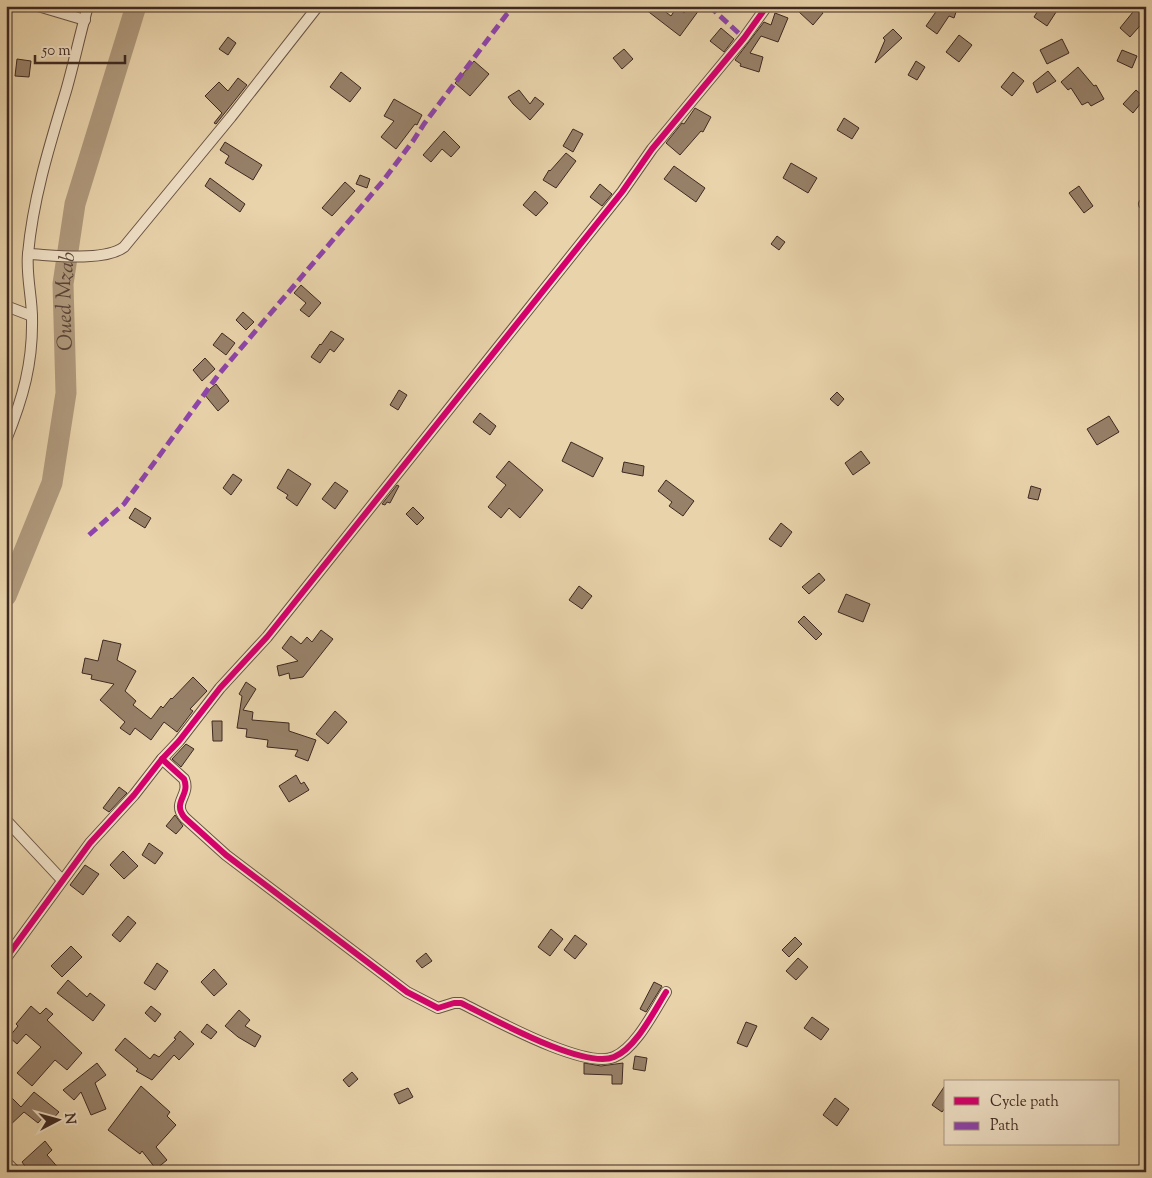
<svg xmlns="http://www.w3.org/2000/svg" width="1152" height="1178" viewBox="0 0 1152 1178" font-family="'Sorts Mill Goudy',serif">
	<rect width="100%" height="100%" fill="#e9d3ab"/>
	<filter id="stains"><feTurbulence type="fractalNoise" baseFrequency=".004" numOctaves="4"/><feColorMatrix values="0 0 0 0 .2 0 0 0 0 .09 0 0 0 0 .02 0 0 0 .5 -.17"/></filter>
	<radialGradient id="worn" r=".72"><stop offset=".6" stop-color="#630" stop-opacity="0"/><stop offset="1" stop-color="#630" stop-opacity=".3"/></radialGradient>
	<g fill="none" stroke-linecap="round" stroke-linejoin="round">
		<!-- river -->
		<path stroke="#af997c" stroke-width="21" id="s1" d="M6 596 52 483 66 393 63 284 75 204 136 6"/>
	</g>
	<!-- building -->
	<g fill="#978169" stroke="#3e2921">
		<path d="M641 6H658L671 16 677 7 684 13 690 6H702L680 36Z"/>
		<path d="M803 6H815L823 13 813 25 798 11Z"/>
		<path d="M940 6H958L954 18 949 16 937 34 926 26Z"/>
		<path d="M1041 6H1060L1047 26 1034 17Z"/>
		<path d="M1137 7 1141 13 1146 15V19L1130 37 1120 28Z"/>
		<path d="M775 13 788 18 778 42 761 36 750 53 763 57 759 72 740 66 741 64 735 60 764 22 771 25Z"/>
		<path d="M721 28 734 39 724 52 710 41Z"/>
		<path d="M893 29 902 38 875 63 885 40 883 38Z"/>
		<path d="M959 35 972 45 959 62 946 52Z"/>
		<path d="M228 37 236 43 228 55 219 49Z"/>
		<path d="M1062 39 1069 53 1047 64 1040 50Z"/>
		<path d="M624 49 633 59 622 69 613 58Z"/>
		<path d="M1122 50 1137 56 1132 68 1117 61Z"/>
		<path d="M17 59 31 61 29 77 15 76Z"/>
		<path d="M474 61 489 74 470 96 455 83Z"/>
		<path d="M916 61 925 67 917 80 908 75Z"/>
		<path d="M1078 67 1094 86 1096 85 1104 99 1091 106 1088 102 1082 105 1071 88 1068 90 1061 82Z"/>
		<path d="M1048 71 1056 81 1037 93 1033 83Z"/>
		<path d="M341 72 361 88 350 102 330 87Z"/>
		<path d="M1013 72 1024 81 1012 96 1001 87Z"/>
		<path d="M238 78 247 85 216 124 214 123 222 113 205 96 219 82 228 91Z"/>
		<path d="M519 90 530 104 535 97 544 104 530 120 513 104 508 97Z"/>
		<path d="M1136 90 1145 98 1133 113 1123 104Z"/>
		<path d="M394 99 422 115 417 125 415 124 396 149 381 137 394 121 384 116Z"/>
		<path d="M695 108 711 117 703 132 701 131 680 155 666 143 682 123 684 124Z"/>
		<path d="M844 118 859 128 852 139 837 130Z"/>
		<path d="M573 129 583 134 573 152 563 146Z"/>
		<path d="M444 131 460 147 451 157 442 149 431 162 423 155Z"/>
		<path d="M225 142 262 165 253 180 225 163 229 156 220 150Z"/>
		<path d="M566 153 576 161 556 188 543 180 549 170 550 171Z"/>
		<path d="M791 163 817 178 808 193 783 178Z"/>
		<path d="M674 166 705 188 696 202 664 179Z"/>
		<path d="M360 175 370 179 367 188 356 184Z"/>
		<path d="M210 178 245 204 240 212 205 186Z"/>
		<path d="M345 182 355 191 332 216 322 208Z"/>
		<path d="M600 184 612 194 602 206 590 197Z"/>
		<path d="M1079 186 1093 206 1084 213 1069 193Z"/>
		<path d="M535 191 548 203 536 216 523 205Z"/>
		<path d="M777 236 785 242 779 250 771 244Z"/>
		<path d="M301 285 321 303 309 317 300 310 306 303 294 293Z"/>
		<path d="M243 312 254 322 246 330 236 320Z"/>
		<path d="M331 331 344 339 334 352 330 349 320 363 311 357 320 344 321 345Z"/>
		<path d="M222 333 235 343 226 355 213 345Z"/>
		<path d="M205 358 215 369 202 381 193 370Z"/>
		<path d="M216 384 229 401 218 411 204 394Z"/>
		<path d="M399 390 407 395 398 410 390 405Z"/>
		<path d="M837 392 844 399 838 406 830 399Z"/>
		<path d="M480 413 496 426 490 435 473 422Z"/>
		<path d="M1109 416 1119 432 1097 445 1087 429Z"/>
		<path d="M571 442 603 458 593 477 562 461Z"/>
		<path d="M861 451 870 463 853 475 845 463Z"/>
		<path d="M509 461 543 490 520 518 509 508 501 518 488 507 506 485 496 477Z"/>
		<path d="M624 462 644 466 643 476 622 472Z"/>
		<path d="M288 469 311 484 297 506 286 498 288 495 277 488Z"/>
		<path d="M233 474 242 480 231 495 223 488Z"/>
		<path d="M666 480 694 501 683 516 669 506 672 502 658 491Z"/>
		<path d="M335 482 348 491 335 509 322 499Z"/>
		<path d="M397 485 399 486 390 503 387 502 385 505 382 504Z"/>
		<path d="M1031 486 1041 489 1038 500 1028 498Z"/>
		<path d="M413 507 424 518 417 525 406 514Z"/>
		<path d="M135 508 151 518 145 528 129 518Z"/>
		<path d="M781 523 792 532 781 547 769 539Z"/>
		<path d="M819 573 825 580 809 594 802 587Z"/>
		<path d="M579 586 592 596 582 609 569 600Z"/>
		<path d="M846 594 870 604 863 622 838 612Z"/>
		<path d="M804 616 822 634 816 640 798 622Z"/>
		<path d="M321 630 333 639 303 677 290 679 289 673 279 676 277 666 298 661 282 648 291 636 301 644 307 637 312 642Z"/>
		<path d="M103 640 121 644 117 660 136 671 125 691 136 701 133 705 151 719 161 706 163 708 171 698 172 699 193 677 207 691 190 709 193 711 177 732 164 722 151 740 135 728 130 735 120 728 125 722 100 700 114 684 91 679 92 675 82 673 85 658 98 661Z"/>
		<path d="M246 682 256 689 243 710 253 712 252 720 289 723V731L316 740 308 761 295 756 298 750 267 747 268 740 246 737 247 729 237 728 242 696 239 694Z"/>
		<path d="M335 711 347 722 328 744 316 734Z"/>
		<path d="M212 721H222V741H213Z"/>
		<path d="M186 744 194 749 181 767 172 759Z"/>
		<path d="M296 775 301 784 304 782 309 790 289 802 279 786Z"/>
		<path d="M119 787 127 793 109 812 103 808Z"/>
		<path d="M175 815 183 826 176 834 166 826Z"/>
		<path d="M149 843 163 853 155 864 142 855Z"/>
		<path d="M123 851 138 866 124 879 110 865Z"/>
		<path d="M85 865 99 874 83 895 70 885Z"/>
		<path d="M128 916 136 923 120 942 112 935Z"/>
		<path d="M551 929 563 939 550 956 538 947Z"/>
		<path d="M575 935 587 944 575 959 564 950Z"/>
		<path d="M795 937 802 944 789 957 782 950Z"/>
		<path d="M71 946 82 957 62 977 51 966Z"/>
		<path d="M426 953 432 961 422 968 416 961Z"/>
		<path d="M798 958 808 967 796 980 786 971Z"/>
		<path d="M157 963 168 971 155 990 144 983Z"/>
		<path d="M214 969 227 984 214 996 201 982Z"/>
		<path d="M68 980 87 997 90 993 105 1005 93 1021 57 993Z"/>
		<path d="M654 982 662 986 646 1012 640 1009Z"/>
		<path d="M31 1006 40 1014 46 1008 53 1014 47 1020 82 1053 67 1070 55 1060 32 1086 17 1073 41 1047 26 1034 17 1044 9 1037 18 1026 16 1024Z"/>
		<path d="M151 1006 161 1014 155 1022 145 1013Z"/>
		<path d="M239 1010 250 1020 245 1026 261 1036 255 1047 238 1037 225 1026Z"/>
		<path d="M812 1017 829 1029 821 1040 804 1028Z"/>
		<path d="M746 1022 757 1026 747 1047 737 1043Z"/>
		<path d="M207 1024 217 1032 211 1039 201 1032Z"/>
		<path d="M180 1031 194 1044 179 1060 174 1055 152 1080 136 1071 138 1069 115 1050 125 1038 150 1059 154 1054 159 1057 176 1039 174 1038Z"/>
		<path d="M635 1056 647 1058 645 1071 633 1069Z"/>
		<path d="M97 1063 106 1075 95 1083 106 1109 91 1115 81 1092 74 1100 63 1090Z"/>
		<path d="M584 1063 601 1066 623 1063 622 1084H612V1075L584 1074Z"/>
		<path d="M352 1072 358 1079 349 1087 343 1080Z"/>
		<path d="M946 1084V1107L942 1112 932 1105Z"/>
		<path d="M141 1086 170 1112 167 1116 176 1125 156 1147 167 1160 156 1169 142 1151 140 1154 108 1130Z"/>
		<path d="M408 1088 413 1097 399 1104 394 1094Z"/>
		<path d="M34 1092 59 1112 51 1121 45 1115 38 1123 24 1112 6 1129V1103L12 1098 21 1107Z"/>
		<path d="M835 1098 849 1109 837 1126 823 1115Z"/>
		<path d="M45 1141 52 1150 47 1155 62 1172H29L22 1162Z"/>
	</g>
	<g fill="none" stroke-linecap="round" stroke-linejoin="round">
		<defs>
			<g id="street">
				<path d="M38 6 85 20"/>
				<path d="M1144 6 1146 8"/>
				<path d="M1144 204 1146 203"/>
				<path d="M28 254C53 255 104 262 124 247L231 117 318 6"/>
				<path d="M6 306 32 316"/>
				<path d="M6 440C23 398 33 363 32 318 32 297 26 275 28 254 33 198 50 144 66 91 74 63 80 34 88 6"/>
				<path d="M162 759 184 779C191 796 171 802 185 818L226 855 407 992 438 1008 454 1003H461C490 1017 584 1070 614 1057 636 1048 654 1011 666 992"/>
				<path d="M6 820 62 880"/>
				<path d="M6 958 90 843 134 795 162 759 179 741 220 688 267 637 622 192 652 149 744 38 767 6"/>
				<path d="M6 1162 16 1172"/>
			</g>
		</defs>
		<!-- street casing -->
		<use href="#street" stroke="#695444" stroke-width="12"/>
		<!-- street -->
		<use href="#street" stroke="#f1e2c8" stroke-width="10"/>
		<!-- quiet -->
		<g stroke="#8e44ad" stroke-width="5" stroke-dasharray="10 5" stroke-linecap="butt">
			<path d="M709 6 744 38"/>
			<path d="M89 535 124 504 219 374 383 181 413 141 424 124 507 14 516 6"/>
		</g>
		<defs>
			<g id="cycleway">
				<path d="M162 759 184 779C191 796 171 802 185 818L226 855 407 992 438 1008 454 1003H461C490 1017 584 1070 614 1057 636 1048 654 1011 666 992"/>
				<path d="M6 958 90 843 134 795 162 759 179 741 220 688 267 637 622 192 652 149 744 38 767 6"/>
			</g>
		</defs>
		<!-- cycleway casing -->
		<use href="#cycleway" stroke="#f1e2c8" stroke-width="9"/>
		<!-- cycleway -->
		<use href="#cycleway" stroke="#d6006c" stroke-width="6"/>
	</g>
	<g text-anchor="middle" stroke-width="4.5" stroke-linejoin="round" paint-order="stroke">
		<!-- water labels -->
		<g font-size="21" font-style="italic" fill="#5a4538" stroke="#f1e2c8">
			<text dy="7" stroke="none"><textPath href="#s1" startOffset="305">Oued Mzab</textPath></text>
		</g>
	</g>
	<!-- margin -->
	<rect width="1152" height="1178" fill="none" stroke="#e9d3ab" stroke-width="25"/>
	<rect x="8" y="8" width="1137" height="1163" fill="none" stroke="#3e2921" stroke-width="2.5"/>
	<rect x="12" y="12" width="1127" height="1153" fill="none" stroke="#3e2921"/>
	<!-- legend -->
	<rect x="944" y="1080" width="175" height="65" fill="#f1e2c8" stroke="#a99885"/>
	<rect x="954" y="1097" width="25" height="8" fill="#d6006c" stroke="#a99885"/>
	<text x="990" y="1106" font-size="15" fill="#3e2921">Cycle path</text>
	<rect x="954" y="1122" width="25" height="8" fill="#8e44ad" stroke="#a99885"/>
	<text x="990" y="1130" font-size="15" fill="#3e2921">Path</text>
	<!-- north arrow -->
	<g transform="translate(58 1120) rotate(84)" stroke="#f1e2c8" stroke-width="4" paint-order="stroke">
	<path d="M0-4L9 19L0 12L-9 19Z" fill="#3e2921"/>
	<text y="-8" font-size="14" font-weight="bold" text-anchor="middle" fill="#3e2921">N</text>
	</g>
	<!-- scale -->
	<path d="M35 55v8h90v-8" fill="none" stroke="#3e2921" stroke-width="2.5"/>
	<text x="42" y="55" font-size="15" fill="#3e2921" stroke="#f1e2c8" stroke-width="4" paint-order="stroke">50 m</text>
	<rect width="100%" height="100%" filter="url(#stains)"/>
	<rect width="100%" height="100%" fill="url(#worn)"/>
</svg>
